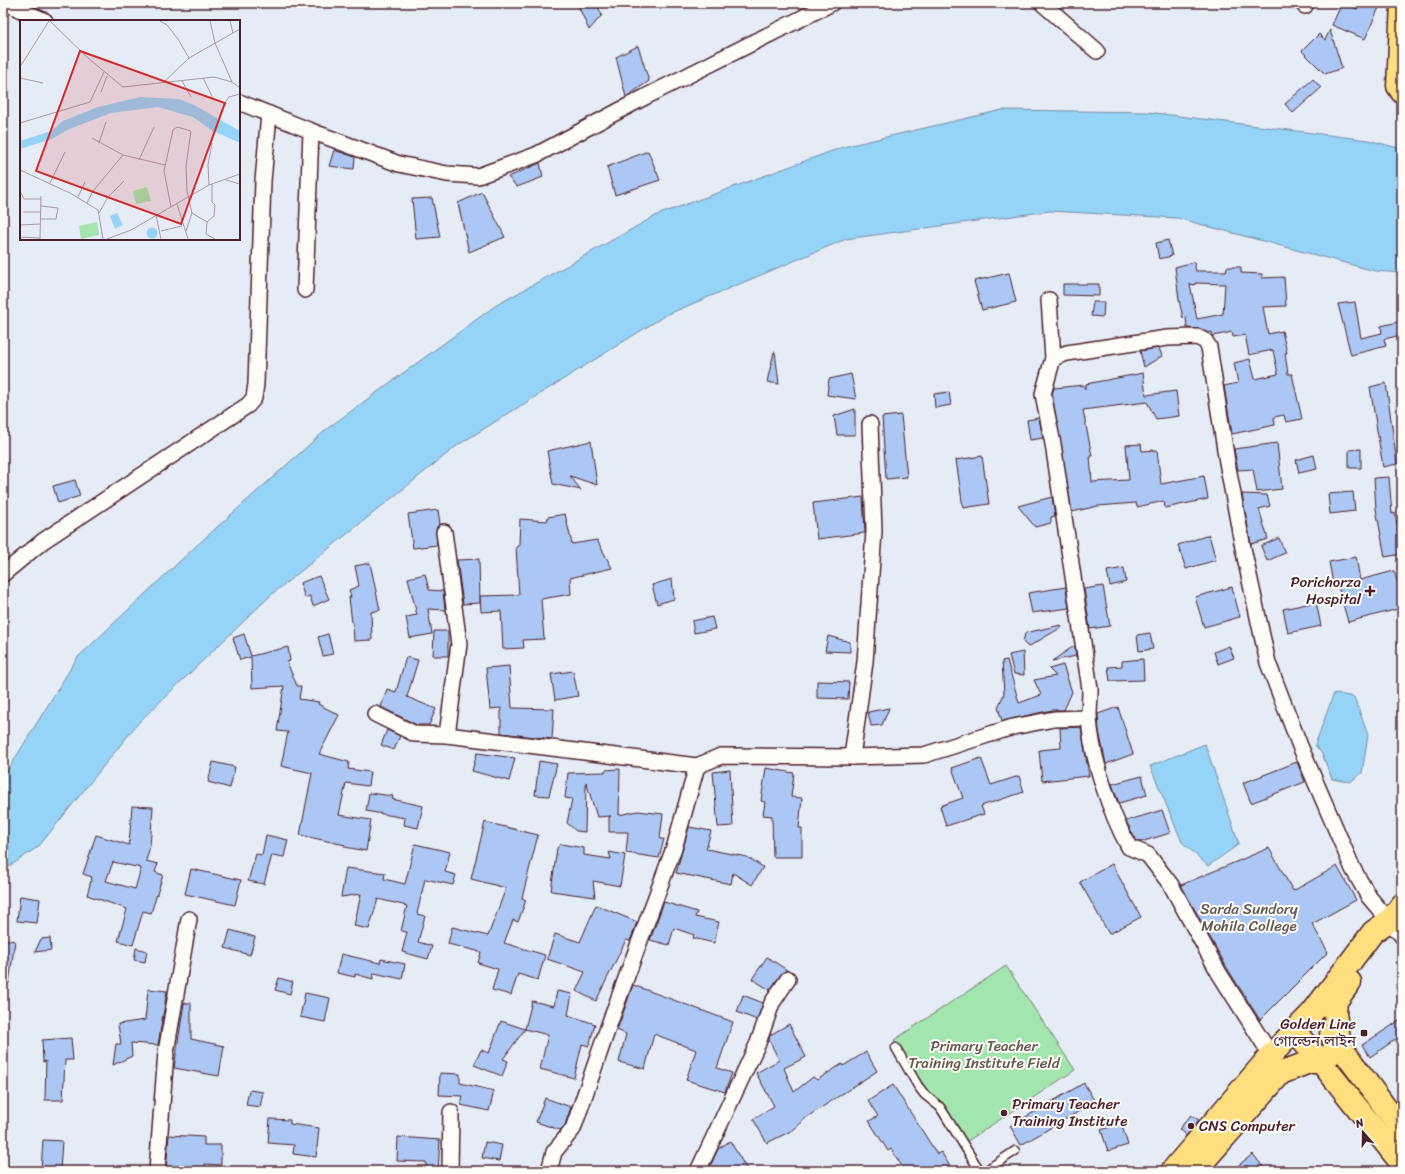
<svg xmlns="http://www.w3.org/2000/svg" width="1405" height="1174" viewBox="0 0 1405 1174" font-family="Sriracha,'Noto Sans Bengali',sans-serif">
	<rect width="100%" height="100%" fill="#e5ecf6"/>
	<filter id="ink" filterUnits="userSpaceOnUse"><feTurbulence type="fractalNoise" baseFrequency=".025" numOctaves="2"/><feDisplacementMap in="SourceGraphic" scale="8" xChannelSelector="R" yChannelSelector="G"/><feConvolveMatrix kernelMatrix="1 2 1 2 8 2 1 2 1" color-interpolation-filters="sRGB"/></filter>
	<g filter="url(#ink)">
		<!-- green -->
		<path fill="#a3e5af" stroke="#76826d" d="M1006 966 1075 1070 963 1144 894 1040Z"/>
		<!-- water -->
		<g fill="#96d4f7" stroke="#788ca5">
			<path d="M1002 110 1147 112 1368 140 1402 149V273L1375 271 1177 218 1049 211 846 239 666 315 458 445 271 595 139 722 39 846 3 871V778L77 658 196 546 328 428 495 306 657 215 843 147Z"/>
			<path d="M1334 693 1354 697 1368 735 1362 773 1350 782 1332 779 1322 754 1315 745Z"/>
			<path d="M1205 744 1239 844 1208 866 1182 842 1150 766Z"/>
		</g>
		<!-- building -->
		<g fill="#acc7f4" stroke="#4a1f2b" fill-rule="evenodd">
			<path d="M577 3H596L602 15 589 30Z"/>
			<path d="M1342 3 1357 9 1360 3H1381L1365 39 1332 25Z"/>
			<path d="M1330 30 1342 68 1325 74 1302 51 1319 34 1325 40Z"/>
			<path d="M638 46 649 81 626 97 616 57Z"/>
			<path d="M1313 79 1321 88 1293 113 1285 104Z"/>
			<path d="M334 150 355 157 354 169 329 166Z"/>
			<path d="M648 151 660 180 615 195 607 167Z"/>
			<path d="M540 163 543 177 517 187 508 177Z"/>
			<path d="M482 192 505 237 469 252 458 203Z"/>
			<path d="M432 198 440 237 416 239 412 199Z"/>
			<path d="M1168 240 1172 256 1159 259 1156 243Z"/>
			<path d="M1194 262 1196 271H1226L1227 267H1241V273L1262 274V278L1284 277 1286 306 1263 307 1268 334 1282 331 1287 353H1285L1288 374H1292L1302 419 1286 422 1284 415 1274 417 1275 425 1232 434 1224 386 1238 383 1234 363 1250 359 1255 379 1278 374 1273 350 1249 355 1245 335 1233 337 1232 332 1213 336 1212 332 1208 333 1201 329 1187 328 1186 317 1183 318 1179 300 1175 267ZM1195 283 1225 284 1223 314 1197 319 1190 284 1195 285Z"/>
			<path d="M1009 273 1016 302 982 310 974 281Z"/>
			<path d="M1063 284H1099V296L1063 295Z"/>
			<path d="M1093 302H1104L1103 317 1091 316Z"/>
			<path d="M1355 302 1361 338 1382 333 1381 326 1398 322 1402 335 1384 339 1386 346 1351 355 1338 304Z"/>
			<path d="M1159 348 1162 356 1144 367 1140 351Z"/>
			<path d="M774 352H775L779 384 767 382Z"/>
			<path d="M1143 373 1146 395 1176 391 1179 416 1156 419 1147 402 1083 410 1092 456H1090L1092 482 1129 480 1126 445 1141 444 1142 451 1157 450 1161 484 1204 476 1208 499 1165 508 1164 501 1137 507 1136 503 1098 506 1072 512 1052 394 1054 388 1084 385V388H1086V384Z"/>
			<path d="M851 374 856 399 827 395 829 379Z"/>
			<path d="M1386 383 1397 464 1383 467 1370 387Z"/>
			<path d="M949 392 951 405 935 408 934 394Z"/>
			<path d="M855 409V435H837L834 416Z"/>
			<path d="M901 415 907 477 886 479 882 417Z"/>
			<path d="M1039 418 1043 438 1030 440 1027 420Z"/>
			<path d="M591 441 597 485 570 476 581 490 553 484 547 451Z"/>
			<path d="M1277 443 1282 489 1257 492 1253 469 1238 470 1234 449Z"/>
			<path d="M1361 449V468H1349V450Z"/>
			<path d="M1314 455 1317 469 1299 473 1296 460Z"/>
			<path d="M982 456 989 504 963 508 956 460Z"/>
			<path d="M1389 477 1392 514 1395 513 1402 554 1385 557 1376 509 1374 478Z"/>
			<path d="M75 480 80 496 58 503 53 486Z"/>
			<path d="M1353 492 1355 511 1330 514 1328 494Z"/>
			<path d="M1242 494 1267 495 1270 506 1259 509 1268 539 1251 544Z"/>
			<path d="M863 497 865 533 817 539 813 503Z"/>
			<path d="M1052 497 1055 516 1051 517V523L1035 527 1018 506Z"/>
			<path d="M438 510 440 524 436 529 437 545 413 548 408 514Z"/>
			<path d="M565 514 572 544 597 540 612 568 570 578 571 594 541 599 544 639 523 640 524 648 503 649 501 611 481 612 480 596 519 595 516 547 519 545 520 519 547 521 548 517Z"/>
			<path d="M1209 535 1216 560 1186 569 1178 545Z"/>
			<path d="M1279 538 1285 553 1267 561 1261 546Z"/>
			<path d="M1356 557 1360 580 1394 571 1402 597V608L1348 622 1337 582 1333 583 1329 562Z"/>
			<path d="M479 559 480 603 463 604 457 560Z"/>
			<path d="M370 563 380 610 371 612 372 640 354 641 353 623H352L349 597H351L349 590 359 586 355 566Z"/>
			<path d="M1124 568 1126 582 1110 586 1107 571Z"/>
			<path d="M425 574 429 590 443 591 445 610 428 609 432 634 410 638 406 617 417 615 408 578Z"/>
			<path d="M319 576 329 599 313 606 310 596 305 598 300 583Z"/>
			<path d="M672 579 674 599 657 604 652 585Z"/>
			<path d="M1103 586 1110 626 1090 629 1084 589Z"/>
			<path d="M1066 587 1069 608 1032 613 1028 593Z"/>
			<path d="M1232 587 1240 617 1204 627 1195 597Z"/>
			<path d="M1316 602 1321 626 1288 633 1283 609Z"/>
			<path d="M712 617 715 629 694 633 692 621Z"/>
			<path d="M1061 625 1062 627 1028 647 1023 642 1025 633Z"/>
			<path d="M434 631H448V656H433Z"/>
			<path d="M1150 633 1153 649 1139 651 1137 635Z"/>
			<path d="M244 634 251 656 288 647 290 661 287 662 297 686H301L299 699 319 702 318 704 339 715 319 754 349 762 348 769 370 772 368 786 346 783 339 815 371 820 366 851 345 847V845L300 835 312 773 281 766 288 732 277 731 284 686 252 688 251 657 240 660 233 638Z"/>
			<path d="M328 634 333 654 323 656 318 637Z"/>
			<path d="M828 636 850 642V652L825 651Z"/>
			<path d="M1074 646 1076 656 1052 661Z"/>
			<path d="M1229 646 1234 658 1218 664 1214 652Z"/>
			<path d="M1023 652 1024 675 1014 674 1009 655Z"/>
			<path d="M406 657 418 660 407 697 436 709 429 725H417L381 707 387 689 396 692Z"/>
			<path d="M1143 659 1144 680 1110 681 1108 667 1122 666V661Z"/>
			<path d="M1007 660 1019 703 1041 695 1034 680 1056 676 1049 669 1063 665 1072 692 1064 710H1052L1002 721 998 707 1004 694 1002 661Z"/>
			<path d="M509 666 512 708 554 709 552 739 501 733V708L490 709 486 668Z"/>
			<path d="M573 671 578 696 555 700 551 674Z"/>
			<path d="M817 681 849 682 848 699 817 698Z"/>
			<path d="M1118 707 1133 754 1106 764 1099 731 1098 714Z"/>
			<path d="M889 708 882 725 871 726 868 712Z"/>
			<path d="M1081 727 1089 776 1042 781 1039 750 1061 748 1060 728Z"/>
			<path d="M387 730 400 736 394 750 381 745Z"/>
			<path d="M477 753 515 758 509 781 472 771Z"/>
			<path d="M981 758 991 785 1019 776 1024 792 981 806 984 814 946 826 940 806 963 798 952 768Z"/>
			<path d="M539 761 557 764 549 796 535 795Z"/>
			<path d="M213 762 235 767 230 788 208 782Z"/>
			<path d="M1297 762 1305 782 1251 803 1243 783Z"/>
			<path d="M766 768 794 773 791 797 802 798 799 828H802V857H773L772 816 763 815 765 802 761 801Z"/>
			<path d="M620 769 619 815 638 811 663 814 660 839H664L659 858 626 853 628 832H609V817L611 816 597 817 586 782 585 832 576 831 567 823 572 799 565 798 568 773 605 772V770Z"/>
			<path d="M730 770 733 826 718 827 713 772Z"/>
			<path d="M1142 776 1147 795 1119 803 1112 784Z"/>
			<path d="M369 793 393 796 392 799 423 806 418 828 404 825 405 818 366 811Z"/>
			<path d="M132 806 153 807 150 846 146 861 158 864 155 872 163 875 151 913 143 911 133 945 118 941 127 909 87 895 92 877 83 874 96 835 129 845ZM113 862 141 868 135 889 106 881Z"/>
			<path d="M1162 810 1170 833 1141 842 1136 840 1126 821Z"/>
			<path d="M485 822 538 835 522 898 526 900 518 922 513 920 504 943 545 955 538 980 518 974 511 995 492 990 498 969 478 963 481 952 448 944 452 927 488 936 506 888 471 879Z"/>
			<path d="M689 827 711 831 706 849 747 857 763 867 752 885 733 873 731 884 676 873Z"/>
			<path d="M266 835 288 840 284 857 272 855 264 884 248 881 256 854 262 855Z"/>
			<path d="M415 844 450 852 445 872 456 875 453 885 425 879 417 914 425 916 418 942 432 946 428 959 402 952 407 932 401 931 407 906 378 899 369 929 354 926 361 894 341 897 346 868 385 873 384 879 405 884Z"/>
			<path d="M561 844 584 848V855L611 859 609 852 625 855 620 886 593 881 595 897 551 891 557 848Z"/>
			<path d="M1269 848 1293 891 1337 866 1356 900 1312 924 1328 952 1260 1020 1227 968 1181 885Z"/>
			<path d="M1112 864 1141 917 1109 934 1080 882Z"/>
			<path d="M191 869 241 880 235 905 185 894Z"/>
			<path d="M20 896 40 899 37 923 17 921Z"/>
			<path d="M664 902 697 912 695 917 719 922 714 943 693 938 694 935 674 928 669 945 650 940Z"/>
			<path d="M596 905 637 922 630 941 626 940 596 1001 576 991 585 972 547 959 555 934 580 942Z"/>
			<path d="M230 930 255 937 250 955 225 948Z"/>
			<path d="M50 938 51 950 35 952 41 939Z"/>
			<path d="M3 939 15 941 9 983H3Z"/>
			<path d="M136 948 147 951 145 962 134 960Z"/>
			<path d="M341 954 380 963 381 959 405 964 402 979 374 973 373 979 355 974V977L337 973Z"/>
			<path d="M767 957 787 970 781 974 770 990 752 979Z"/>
			<path d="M279 978 293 982 290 994 275 990Z"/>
			<path d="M633 985 733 1022 717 1068 732 1073 725 1092 686 1080 696 1050 654 1034 645 1069 619 1062 626 1034 617 1030Z"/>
			<path d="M148 989 167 991 158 1045 131 1043 132 1056 113 1065 116 1044H121L118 1024 145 1020Z"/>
			<path d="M557 991 572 994 568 1015 595 1024 589 1046 582 1044 574 1078 540 1069 548 1035 525 1029 532 1001 554 1006Z"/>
			<path d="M305 993 330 998 325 1022 300 1017Z"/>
			<path d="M743 995 763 1003 757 1020 737 1012Z"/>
			<path d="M184 1003H191V1039L224 1046 219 1076 174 1068Z"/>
			<path d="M1402 1019V1035L1370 1057 1362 1045Z"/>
			<path d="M501 1021 525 1029 503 1059 508 1061 502 1076 474 1065 481 1050 489 1053Z"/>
			<path d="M789 1024 806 1057 784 1068 794 1092 813 1077 817 1080 842 1064 843 1066 866 1052 877 1071 801 1121 802 1122 793 1130 767 1143 753 1119 774 1106 756 1073 779 1060 769 1040 770 1035Z"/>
			<path d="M71 1038 73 1060H65L63 1100H45L46 1061 43 1062 42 1040Z"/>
			<path d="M440 1073 460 1074V1083L494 1091 489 1111 461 1105 463 1096 439 1095Z"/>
			<path d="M1084 1083 1095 1102 1021 1145 1010 1126Z"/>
			<path d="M893 1085 937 1154 941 1152 953 1171H905L891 1149 888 1151 869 1121 878 1116 868 1101Z"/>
			<path d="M249 1090 263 1092 260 1107 246 1105Z"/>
			<path d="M545 1098 571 1107 565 1125 560 1130 536 1122Z"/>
			<path d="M1191 1115 1199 1120 1186 1136 1179 1129Z"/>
			<path d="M270 1119 290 1120V1124L319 1128 316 1157 293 1154 294 1145 268 1143Z"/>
			<path d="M1121 1123 1128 1145 1108 1151 1101 1130Z"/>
			<path d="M169 1135 204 1137V1145H221V1165L205 1164V1171H166Z"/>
			<path d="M398 1137 440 1140 438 1171H426V1162L397 1161Z"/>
			<path d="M43 1140 62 1141 60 1171H41Z"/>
			<path d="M730 1141 748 1171H708L718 1149Z"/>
			<path d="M485 1142 502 1145 499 1161 482 1158Z"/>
			<path d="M1253 1154 1266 1171H1231Z"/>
		</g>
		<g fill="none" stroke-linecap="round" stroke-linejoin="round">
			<defs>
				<g id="service">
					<path d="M896 1048 918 1086 925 1095 940 1107 980 1171"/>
					<path d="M985 1171 1015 1151"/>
				</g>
				<g id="minor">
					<path d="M6 3 45 21"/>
					<path d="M1042 3 1097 51"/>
					<path d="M1302 3 1305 6"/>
					<path d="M239 102 311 131 399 164 447 174 478 176 536 155 645 97 832 3"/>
					<path d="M305 290 311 131"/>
					<path d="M1049 300 1053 358"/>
					<path d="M444 532 459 644 447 735"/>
					<path d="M3 574 43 541 248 405 254 398 256 384 263 181 269 114"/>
					<path d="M375 714 415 734 447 735 697 766"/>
					<path d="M852 757 865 662 874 531 870 424"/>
					<path d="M1271 1055 1219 973 1171 885 1148 855 1129 847C1110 813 1091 756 1089 717 1089 708 1090 699 1090 689L1053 444 1043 394 1053 358 1067 353 1167 338 1197 337 1205 341 1209 347 1227 462 1243 548 1268 663 1300 746 1353 869 1369 897 1402 936"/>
					<path d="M157 1171 166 1052 189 919"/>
					<path d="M450 1171 451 1112"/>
					<path d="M549 1171 554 1152 573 1129 610 1022 675 845 697 766 721 756 852 757 924 755 1013 727 1054 719 1089 718"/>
					<path d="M698 1171 758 1043 772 1003 788 979"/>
				</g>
				<g id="trunk">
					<path d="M1402 3 1398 86 1402 92"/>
					<path d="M1294 1031 1321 1062 1402 1164"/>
					<path d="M1331 1034 1402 1130"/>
					<path d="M1172 1171 1271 1055 1312 1013 1373 932 1390 920 1402 905"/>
					<path d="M1195 1171 1281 1073 1309 1062H1321L1334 1051 1339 1039 1335 1014 1336 1001 1350 982"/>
				</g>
			</defs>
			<!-- service casing -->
			<use href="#service" stroke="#4a1f2b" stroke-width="11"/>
			<!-- minor casing -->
			<use href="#minor" stroke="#4a1f2b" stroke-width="18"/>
			<!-- trunk casing -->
			<use href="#trunk" stroke="#4a1f2b" stroke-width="25"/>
			<!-- service -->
			<use href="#service" stroke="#fdfcf7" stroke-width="8"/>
			<!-- minor -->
			<use href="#minor" stroke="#fdfcf7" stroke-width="15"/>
			<!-- trunk -->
			<use href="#trunk" stroke="#fedf80" stroke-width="22"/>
		</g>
	</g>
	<!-- markers -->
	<g fill="#4a1f2b" stroke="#fdfcf7" stroke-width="1.5">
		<path d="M1368 585h4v4h4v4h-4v4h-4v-4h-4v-4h4z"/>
		<rect x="1360" y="1029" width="8" height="8" rx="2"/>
		<circle cx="1004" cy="1113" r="4"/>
		<circle cx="1191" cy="1126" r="4"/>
	</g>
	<g text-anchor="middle" stroke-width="4" stroke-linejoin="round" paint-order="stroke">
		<!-- poi labels -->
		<g font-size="15" fill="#4a1f2b" stroke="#fdfcf7" text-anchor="end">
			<text x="1361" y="587">Porichorza<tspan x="1361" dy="17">Hospital</tspan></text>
			<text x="1356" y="1029">Golden Line<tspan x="1356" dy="17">গোল্ডেন লাইন</tspan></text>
			<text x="1012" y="1109" text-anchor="start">Primary Teacher<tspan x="1012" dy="17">Training Institute</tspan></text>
			<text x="1199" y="1131" text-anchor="start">CNS Computer</text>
		</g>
		<!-- park labels -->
		<g font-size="15" fill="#655a53" stroke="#fdfcf7">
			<text x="1249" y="914">Sarda Sundory<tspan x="1249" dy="17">Mohila College</tspan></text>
			<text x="984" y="1051">Primary Teacher<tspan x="984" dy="17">Training Institute Field</tspan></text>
		</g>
	</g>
	<!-- overview -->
	<g transform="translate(20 20)">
		<rect width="220" height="220" fill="#e5ecf6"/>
		<path d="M127 167 131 181 116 184 113 171ZM77 202 79 215 61 219 59 206Z" fill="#a3e5af"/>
		<path d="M120 77 159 79 174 85 220 111V123L191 110 173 97 138 87 91 93 47 110 32 119 0 129V121L31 111 43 101 78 87ZM97 193 103 205 95 209 90 196ZM126.5 213a5.5 5.5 0 1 1 11 0a5.5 5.5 0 1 1-11 0Z" fill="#96d4f7"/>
		<path fill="none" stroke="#a79aa5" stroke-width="1" d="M30 1 68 38 103 67 194 57 212 62 220 68M140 1 147 5 158 19 169 38M190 1 195 23 212 62M210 1 213 13M0 47 29 1M0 58 23 63M183 58 194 80M162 61 171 77M144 62 169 38 220 9M81 72 87 56M0 103 70 82 84 52M72 118 103 135M79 123 86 102M190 124 204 84 209 77 220 74M119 140 134 107M0 150 50 173 78 190 83 219M206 160 220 164M30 163 45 132M189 165 220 154M0 171 4 179H21M58 177 65 162M67 183 73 171 103 135 145 145M157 184 168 219M151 187 144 151 153 110 157 107 171 111 166 146 167 171 172 193 187 202 186 214 195 219M3 192H21M79 193 88 177 104 161M136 195 141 219M21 199H36L38 188 21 186M187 202 194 196 195 185 192 182V164M0 205 21 204M141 211 162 206M166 211 172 193M0 217 20 218M20 219 21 176M87 219 111 210 189 165 188 145 192 123"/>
		<path fill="#d62828" fill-opacity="0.15" stroke="#d62828" stroke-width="2" d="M60 31 205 83 161 204 16 151Z"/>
		<rect width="220" height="220" fill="none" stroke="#4a1f2b" stroke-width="2"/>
	</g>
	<!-- margin -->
	<rect width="1405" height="1174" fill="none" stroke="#fdfcf7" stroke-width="16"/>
	<rect x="8" y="8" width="1389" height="1158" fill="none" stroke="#4a1f2b" stroke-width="1.5" filter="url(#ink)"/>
	<!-- north arrow -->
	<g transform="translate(1363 1132) rotate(340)" stroke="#fdfcf7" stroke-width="3" paint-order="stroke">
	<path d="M0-3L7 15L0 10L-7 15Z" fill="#4a1f2b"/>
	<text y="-6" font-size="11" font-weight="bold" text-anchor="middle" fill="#4a1f2b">N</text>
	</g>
</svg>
